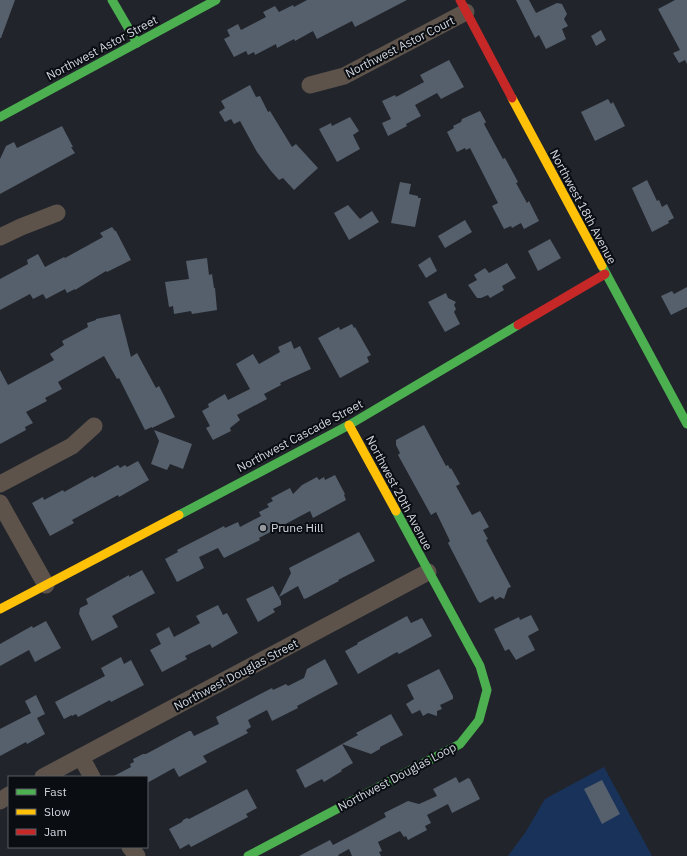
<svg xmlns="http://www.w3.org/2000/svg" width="687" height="856" viewBox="0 0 687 856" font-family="'IBM Plex Sans',sans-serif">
	<rect width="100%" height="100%" fill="#21252b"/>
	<!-- green -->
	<path fill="#18325a" d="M604 767 652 856H508L525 833 545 799Z"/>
	<!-- building -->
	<g fill="#565f6c">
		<path d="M0 0H15L1 38H0Z"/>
		<path d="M307 0H407L355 27 352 21 317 39 313 31 295 41 294 39 277 48 276 44 255 55 254 52 248 55 246 51 234 57 224 39 230 36 227 30 238 24 241 30 266 17 263 12 275 6 279 12 293 5 294 7Z"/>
		<path d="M516 0H529L536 13 557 3 562 4 567 14 564 19 568 26 562 29 566 39 546 49 539 35 535 38Z"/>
		<path d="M675 0H687V64L685 60 679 63 673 53 680 50 658 9Z"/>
		<path d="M601 30 606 40 596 46 591 36Z"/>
		<path d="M449 60 464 87 441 99 437 93 415 105 421 116 406 124 407 126 388 136 382 123 391 119 382 101 395 95 396 97 424 82 420 75Z"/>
		<path d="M250 85 256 97 260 96 268 112 270 111 292 147 296 144 318 168 294 190 283 178 279 180 271 171 257 152 240 121 234 124 231 119 225 122 219 112 225 108 221 101Z"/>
		<path d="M608 99 611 104 613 102 625 126 595 141 581 112Z"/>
		<path d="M480 111 486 122 484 124 503 159 505 158 518 182 516 183 527 203 529 201 539 221 524 229 521 223 512 228 511 226 504 229 492 206 498 203 470 148 466 150 465 148 457 152 447 132 454 128 453 126 461 122 462 119Z"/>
		<path d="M350 117 359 131 353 135 360 149 337 162 319 129 331 123 332 126Z"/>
		<path d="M62 126 73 147H71L75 153 0 194V159L6 146 14 142 17 148Z"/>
		<path d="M647 180 657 201 659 200 662 207 667 204 674 218 668 221 669 223 652 232 632 188Z"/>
		<path d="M400 182 411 184 409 194 418 196V198H421L415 227 391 223Z"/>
		<path d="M348 205 360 219 372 211 379 222 349 240 334 213Z"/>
		<path d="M465 220 472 232 445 248 438 236Z"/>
		<path d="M112 227 115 231H116L131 260 107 272 106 271 75 290V289L67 293 65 289 46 299 43 294 33 299 30 294 0 310V279L28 264 27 260 38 254 45 267 64 257 65 258 103 237 100 233Z"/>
		<path d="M550 239 561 258 538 271 528 251Z"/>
		<path d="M430 257 437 271 426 278 418 265Z"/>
		<path d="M207 258 209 275 212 274 214 288H215L217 310 192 314 191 311 174 314 173 306 169 307 165 282 189 279 186 261Z"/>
		<path d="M507 263 516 278 502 286 504 290 490 298 488 295 481 298H477L468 285 477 280 474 275 485 268 489 273Z"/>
		<path d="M687 287V307L671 315 661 296 672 291 674 294Z"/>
		<path d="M446 293 448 298 456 302 454 305 456 309 454 312 460 324 445 332 428 302Z"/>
		<path d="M120 314 131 357 137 353 156 388 159 386 175 417 152 428V427L145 430 119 378 117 379 104 356 58 382 62 389 45 398 47 401 26 412 33 423 25 427 26 430 0 444V370L8 385 54 360 50 354 64 345 62 341 88 327 87 323 96 320V319Z"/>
		<path d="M352 324 354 328 355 327 371 355 367 357 369 362 340 378 318 338 339 327 340 330Z"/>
		<path d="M291 341 294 349 300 346 311 369 280 383 281 385 264 394 267 399 237 415 240 420 230 428 231 431 213 440 206 428 210 426 202 411 209 407 208 404 225 394 228 400 250 389 236 364 253 354 259 364 280 352 278 347Z"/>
		<path d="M424 425 446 466 448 465 450 469 451 468 460 484 456 486 472 515 480 511 489 527 483 530 488 539 486 540 511 587 508 588 504 599 500 597 495 600 493 596 480 603 478 601 448 543 450 541 436 512 431 515 398 455 400 453 396 445V440Z"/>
		<path d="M154 430 192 444 183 469 170 464 167 470 151 464 159 441Z"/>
		<path d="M138 461 149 480 119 497 118 495 72 520 74 523 50 536 32 503 43 497 44 500 63 490 64 492 93 476 94 478 118 465 120 468 125 465 127 467Z"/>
		<path d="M335 475 345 494 344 495 346 500 313 518 310 511 259 538 260 540 224 558 218 548 199 557 204 568 177 582 165 559 178 552 177 550 224 526 225 528 238 522 240 527 261 516 259 512 269 507 267 504 273 501 271 498 290 488 293 494 302 485 317 477 319 480 324 477 325 480Z"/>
		<path d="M359 532 375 561 338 580 339 581 307 598 304 599 298 586 279 597 291 573 289 568Z"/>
		<path d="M142 570 155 593 112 616 118 627 92 641 79 614 80 608 88 604 86 599 129 575V577Z"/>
		<path d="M273 586 281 601V605L273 609 275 612 258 622 246 599Z"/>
		<path d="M218 605 223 615 227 613 238 633 212 648 210 644 185 656 187 659 162 672 150 650 161 644 156 634 169 627 174 637 200 623 196 616Z"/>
		<path d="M531 615 539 630 528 636 535 650 516 660 509 649 505 651 494 629 519 617 520 620Z"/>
		<path d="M407 616 411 623 422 618 432 636 399 654 397 652 358 674 345 651 358 644 357 643Z"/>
		<path d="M46 621 61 648 35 662 29 650 0 666V644L32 626 33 628Z"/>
		<path d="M121 657 124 664 131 660 144 685 111 702 110 700 78 717 76 714 72 716V715L64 719 55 702 105 676 101 668Z"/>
		<path d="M325 659 338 684 297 706 298 708 272 721 267 710 248 720 251 727 246 730 248 733 203 756 207 762 179 777 174 768 147 783V777H112L131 767 130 764 134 762 133 759 143 754H146L189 731H191L194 736 219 724 216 717 272 688 273 690 286 684 288 686 304 678 307 669Z"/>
		<path d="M439 669 453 696V699L440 705 442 709 437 711V716L428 713 423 716 420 710 412 714 406 704 414 699 407 685Z"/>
		<path d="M36 695 45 714 37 718 45 734 27 744 26 742 0 756V729L31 713 25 701Z"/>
		<path d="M391 714 403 735 380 747V749L371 754 342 744 353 763 341 770 342 771 324 782 322 779 305 788 296 770 358 735 356 733Z"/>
		<path d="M456 777 459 783 468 778 470 779 480 799 452 813 448 804 427 815 431 823 425 826 427 830 408 840 406 836 404 837 400 831 378 842 382 851 379 852 381 856H352L349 849 338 855 339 856H299L330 840 333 845 356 833 386 817 384 813 408 801 419 804 437 796 433 789Z"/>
		<path d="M602 780 620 814 602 824 584 789Z"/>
		<path d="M247 789 257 808 246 814 248 817 191 847 189 844 180 849 169 829 182 822 183 820 187 818 189 819Z"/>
	</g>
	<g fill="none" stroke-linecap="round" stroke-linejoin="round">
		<!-- street -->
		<g stroke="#5d534b" stroke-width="17">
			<path d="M310 85 344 76 466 12"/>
			<path d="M0 237 21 227 57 213"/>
			<path d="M0 484 72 446 94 426"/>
			<path d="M0 503 46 585"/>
			<path d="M81 757 92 777"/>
			<path d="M43 777 428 572"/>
			<path d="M0 801 9 795"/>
			<path d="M130 847 137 856"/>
		</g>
		<!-- fast -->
		<g stroke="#4caf50" stroke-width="9">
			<path d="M112 0 137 43"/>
			<path d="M0 117 216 0"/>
			<path d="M602 266 687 424"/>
			<path d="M179 515 349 425 518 325"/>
			<path d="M248 856 460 744 479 720 487 690 480 666 396 511"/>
		</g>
		<!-- slow -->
		<g stroke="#ffc107" stroke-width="9">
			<path d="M512 98 602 266"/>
			<path d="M349 425 396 511"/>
			<path d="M0 609 179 515"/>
		</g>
		<!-- jam -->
		<g stroke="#c62828" stroke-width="9">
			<path d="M460 0 512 98"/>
			<path d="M518 325 605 274"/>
		</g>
	</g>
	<!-- markers -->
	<circle fill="#9499a0" stroke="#0a0d12" stroke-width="1.5" cx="263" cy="528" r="4"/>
	<g text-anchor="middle" stroke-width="4" stroke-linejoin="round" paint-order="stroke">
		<!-- street labels -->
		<g font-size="12" fill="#d2d7df" stroke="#0a0d12">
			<text transform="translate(400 47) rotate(-27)" y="4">Northwest Astor Court</text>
			<text transform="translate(102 48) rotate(-28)" y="4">Northwest Astor Street</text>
			<text transform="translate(583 207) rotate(62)" y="4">Northwest 18th Avenue</text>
			<text transform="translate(300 436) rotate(-28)" y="4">Northwest Cascade Street</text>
			<text transform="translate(399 493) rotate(62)" y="4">Northwest 20th Avenue</text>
			<text transform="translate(236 675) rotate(-28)" y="4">Northwest Douglas Street</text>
			<text transform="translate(397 777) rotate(-28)" y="4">Northwest Douglas Loop</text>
		</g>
		<!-- poi labels -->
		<g font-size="12" fill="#d2d7df" stroke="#0a0d12" text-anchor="start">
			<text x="271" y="532">Prune Hill</text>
		</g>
	</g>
	<!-- legend -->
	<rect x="8" y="776" width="140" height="72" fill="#0a0d12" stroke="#5a5e64"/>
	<rect x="16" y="789" width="20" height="6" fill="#4caf50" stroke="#5a5e64"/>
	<text x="44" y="796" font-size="12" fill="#d2d7df">Fast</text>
	<rect x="16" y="809" width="20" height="6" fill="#ffc107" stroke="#5a5e64"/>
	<text x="44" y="816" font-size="12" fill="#d2d7df">Slow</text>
	<rect x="16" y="829" width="20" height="6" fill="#c62828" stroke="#5a5e64"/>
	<text x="44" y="836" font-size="12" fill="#d2d7df">Jam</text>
</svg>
